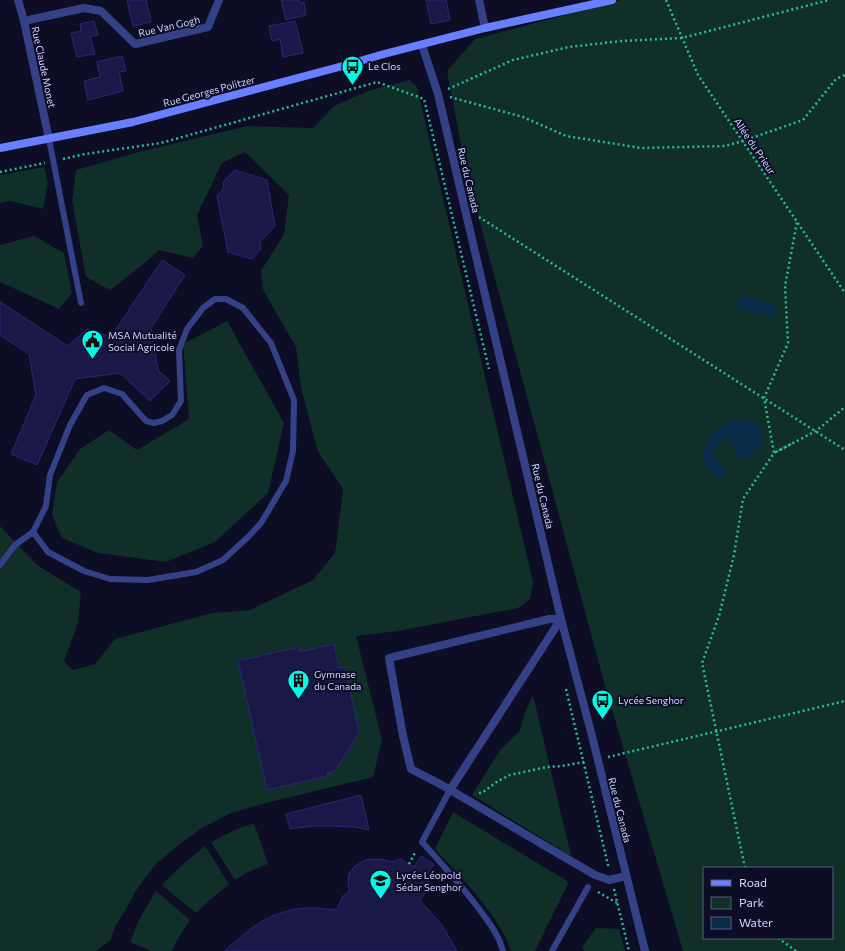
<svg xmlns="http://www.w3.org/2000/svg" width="845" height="951" viewBox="0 0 845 951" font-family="Commissioner,sans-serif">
	<rect width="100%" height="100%" fill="#0d0d25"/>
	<!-- green -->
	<g fill="#0f2f28" fill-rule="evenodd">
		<path d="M621 0H845V951H683L604 682 466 171 447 71 475 39ZM704 868H832V938H704Z"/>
		<path d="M409 80 417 87 421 104 533 582 530 599 518 608 398 631 356 636 382 740 373 777 266 803 231 813 202 828 181 843 155 865 137 889 125 911 116 925 110 941 96 951H0V526L37 565 81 592 78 623 64 661 73 670 95 664 115 639 212 613 250 610 313 580 335 553 343 489 318 452 301 388 296 347 263 290 261 271 284 234 289 195 245 152 222 163 197 215 203 246 193 258 159 250 141 266 110 290 86 277 72 201 76 170 139 152 247 126 313 128 334 106 368 91Z"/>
		<path d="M44 167 48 182 43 209 10 201 0 203V175Z"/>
		<path d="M34 236 64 253 72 293 59 309 0 282V245Z"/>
		<path d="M227 321 284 423 268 493 215 542 166 562 98 553 62 538 52 515 57 482 80 449 109 430 137 450 189 419 183 344Z"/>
		<path d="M533 695 571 856 472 795 500 750 520 731 524 715Z"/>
		<path d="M453 812 569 882 535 951H511C508 939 503 933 497 923 480 895 456 873 435 849Z"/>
		<path d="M254 823 268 864 248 872 235 880 211 842 235 830Z"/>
		<path d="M205 846 229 884 205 904 196 913 162 885 180 867Z"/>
		<path d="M156 891 190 920 177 940 172 951H151L130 942 139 920Z"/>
		<path d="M596 928 619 929 625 951H585L582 947Z"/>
	</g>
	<!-- water -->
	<g fill="#082b48">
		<path d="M746 296C755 298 766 305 775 303L776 304 774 317C766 315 745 313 739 309 737 306 737 303 737 300L740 297Z"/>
		<path d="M744 420C747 420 751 420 753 421 763 424 765 440 760 448 757 455 744 462 737 455 732 451 732 443 731 438 726 437 723 439 720 442 703 456 726 461 727 474 723 477 720 477 716 475 696 467 704 438 718 428 725 423 735 421 744 420Z"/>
	</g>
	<!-- building -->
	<g fill="#191847" stroke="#292875">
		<path d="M127 0H146L151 22 133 26Z"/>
		<path d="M281 0H299L300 3 304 2 306 15 286 20Z"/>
		<path d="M426 0H446L450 20 431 24Z"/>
		<path d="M94 21 98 35 90 37 95 54 77 57 71 33 81 31 80 24Z"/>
		<path d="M295 21 303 53 283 57 280 39 272 41 269 26Z"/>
		<path d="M122 56 126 71 119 72 123 91 88 100 84 81 100 77 97 62Z"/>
		<path d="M235 170 267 180 275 226 260 242 261 249 252 259 228 252 217 196 224 188 223 182Z"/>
		<path d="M162 260 185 275 151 328 158 370 170 381 150 401 120 373 75 379 37 465 11 454 36 395 29 354 0 335V302L68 346 87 329 111 337Z"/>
		<path d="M334 644 339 668 345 667 359 733 335 771 327 773 328 776 267 790 238 661 299 647 300 652Z"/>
		<path d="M361 795 369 830 354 827 330 826H313L290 829 286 814Z"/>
		<path d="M421 856 434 864 425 877 430 885 420 901 429 910 442 925 450 939 457 951H224L253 927 266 919 277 914 291 910 303 908H316L337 910 343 896 349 891 348 880 349 873 355 866 365 860 372 859H382L392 862 400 859 414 867Z"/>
	</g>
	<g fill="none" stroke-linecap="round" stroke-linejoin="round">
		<!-- path -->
		<g stroke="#27bd99" stroke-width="2.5" stroke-dasharray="2 3" stroke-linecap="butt">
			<path d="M666 0 698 75 845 293"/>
			<path d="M448 89 513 60 569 47 621 41 682 38 829 0"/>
			<path d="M450 97 523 117 566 136 641 148 725 146 743 141 803 120 836 79 845 75"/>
			<path d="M63 159 85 154 161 143 377 82 424 99 489 369"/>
			<path d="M0 172 45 163"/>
			<path d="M479 217 845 450"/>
			<path d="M791 444 774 453 816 431 845 407"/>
			<path d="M566 689 609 869"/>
			<path d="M608 757 845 701"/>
			<path d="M479 793H482L498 781 510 775 547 767 562 766 584 762"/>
			<path d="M409 864 416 851"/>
			<path d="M745 868 702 663 719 616 734 555 743 499 774 453 764 398 788 343 785 286 797 222"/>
			<path d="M614 889 629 951"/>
			<path d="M598 892 617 903"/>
			<path d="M778 938 796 951"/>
		</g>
		<!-- lane -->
		<g stroke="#354187" stroke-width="6">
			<path d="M49 139 81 303"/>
			<path d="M0 565 15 545 33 532 46 506 50 475 70 425 87 395 104 388 122 394 146 421 154 423 162 421 172 415 181 401 179 350 187 329 203 308 215 299H226L243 308 271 343 294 400 293 451 286 481 261 523 248 537 223 560 196 572 148 580 110 579 84 571 48 552 33 532"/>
			<path d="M450 790 422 842C443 865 464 888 482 913 491 925 499 936 503 951"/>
			<path d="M552 951 588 887"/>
		</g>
		<!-- street -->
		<g stroke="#354187" stroke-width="8">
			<path d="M18 0 24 21 49 139"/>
			<path d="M479 0 485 28"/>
			<path d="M24 21 84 8 101 11 135 44 208 27 219 0"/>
			<path d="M422 45 438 94 561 619 591 732 645 951"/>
			<path d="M561 619H549L389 658 403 736 411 769 440 784 476 805 535 840 595 875 609 880 626 876"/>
			<path d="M450 790 561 619"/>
		</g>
		<!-- secondary -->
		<path stroke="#6880ff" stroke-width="8" d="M0 148 133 122 339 67 384 54 485 28 612 0"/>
	</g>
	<!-- icons -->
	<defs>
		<symbol id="bus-pin" viewBox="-11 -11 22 30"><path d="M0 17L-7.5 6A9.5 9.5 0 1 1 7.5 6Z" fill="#00fce7" stroke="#0d0d25"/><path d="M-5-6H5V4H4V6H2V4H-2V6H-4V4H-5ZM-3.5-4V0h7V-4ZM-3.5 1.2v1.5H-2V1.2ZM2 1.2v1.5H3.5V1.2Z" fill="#111"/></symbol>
		<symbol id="civic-pin" viewBox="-11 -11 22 30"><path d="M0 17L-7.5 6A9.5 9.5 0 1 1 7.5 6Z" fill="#00fce7" stroke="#0d0d25"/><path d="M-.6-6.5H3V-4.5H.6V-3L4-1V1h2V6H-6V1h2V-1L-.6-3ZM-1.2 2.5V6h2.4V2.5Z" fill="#111"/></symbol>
		<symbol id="building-pin" viewBox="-11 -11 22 30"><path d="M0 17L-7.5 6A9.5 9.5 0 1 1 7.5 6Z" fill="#00fce7" stroke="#0d0d25"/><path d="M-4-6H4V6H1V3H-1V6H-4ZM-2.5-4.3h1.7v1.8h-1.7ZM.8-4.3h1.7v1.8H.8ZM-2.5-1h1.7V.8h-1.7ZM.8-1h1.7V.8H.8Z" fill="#111"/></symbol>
		<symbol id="school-pin" viewBox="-11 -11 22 30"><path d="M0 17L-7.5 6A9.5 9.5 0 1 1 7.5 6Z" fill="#00fce7" stroke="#0d0d25"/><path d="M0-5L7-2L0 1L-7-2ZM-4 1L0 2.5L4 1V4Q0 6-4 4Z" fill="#111"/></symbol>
	</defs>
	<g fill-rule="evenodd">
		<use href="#bus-pin" x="340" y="54" width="25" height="34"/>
		<use href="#civic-pin" x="80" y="328" width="25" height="34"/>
		<use href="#building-pin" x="286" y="668" width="25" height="34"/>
		<use href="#bus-pin" x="590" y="688" width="25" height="34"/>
		<use href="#school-pin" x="368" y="868" width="25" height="34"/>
	</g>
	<g text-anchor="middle" stroke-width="4" stroke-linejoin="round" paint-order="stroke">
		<!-- street labels -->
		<g font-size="10" fill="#d1d4ff" stroke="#0d0d25">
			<text transform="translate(169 26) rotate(-13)" y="4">Rue Van Gogh</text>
			<text transform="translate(44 67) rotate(78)" y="4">Rue Claude Monet</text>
			<text transform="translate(209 91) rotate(-15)" y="4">Rue Georges Politzer</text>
			<text transform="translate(755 146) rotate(56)" y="4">Allée du Prieur</text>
			<text transform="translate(469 180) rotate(77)" y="4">Rue du Canada</text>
			<text transform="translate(543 496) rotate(77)" y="4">Rue du Canada</text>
			<text transform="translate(620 810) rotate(76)" y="4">Rue du Canada</text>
		</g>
		<!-- poi labels -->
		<g font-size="10" fill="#d1d4ff" stroke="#0d0d25" text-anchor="start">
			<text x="368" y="70">Le Clos</text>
			<text x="108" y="339">MSA Mutualité<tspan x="108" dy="12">Social Agricole</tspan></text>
			<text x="314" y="678">Gymnase<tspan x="314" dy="12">du Canada</tspan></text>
			<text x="618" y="704">Lycée Senghor</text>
			<text x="396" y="879">Lycée Léopold<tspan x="396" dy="12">Sédar Senghor</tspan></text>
		</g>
	</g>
	<!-- legend -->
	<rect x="703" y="867" width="130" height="72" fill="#0d0d25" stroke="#5b5d7c"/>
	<rect x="711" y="880" width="20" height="6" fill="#6880ff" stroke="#5b5d7c"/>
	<text x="739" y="887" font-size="12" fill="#d1d4ff">Road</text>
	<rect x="711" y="897" width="20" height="12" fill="#0f2f28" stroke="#5b5d7c"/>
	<text x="739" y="907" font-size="12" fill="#d1d4ff">Park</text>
	<rect x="711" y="917" width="20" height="12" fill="#082b48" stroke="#5b5d7c"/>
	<text x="739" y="927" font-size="12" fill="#d1d4ff">Water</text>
</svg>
